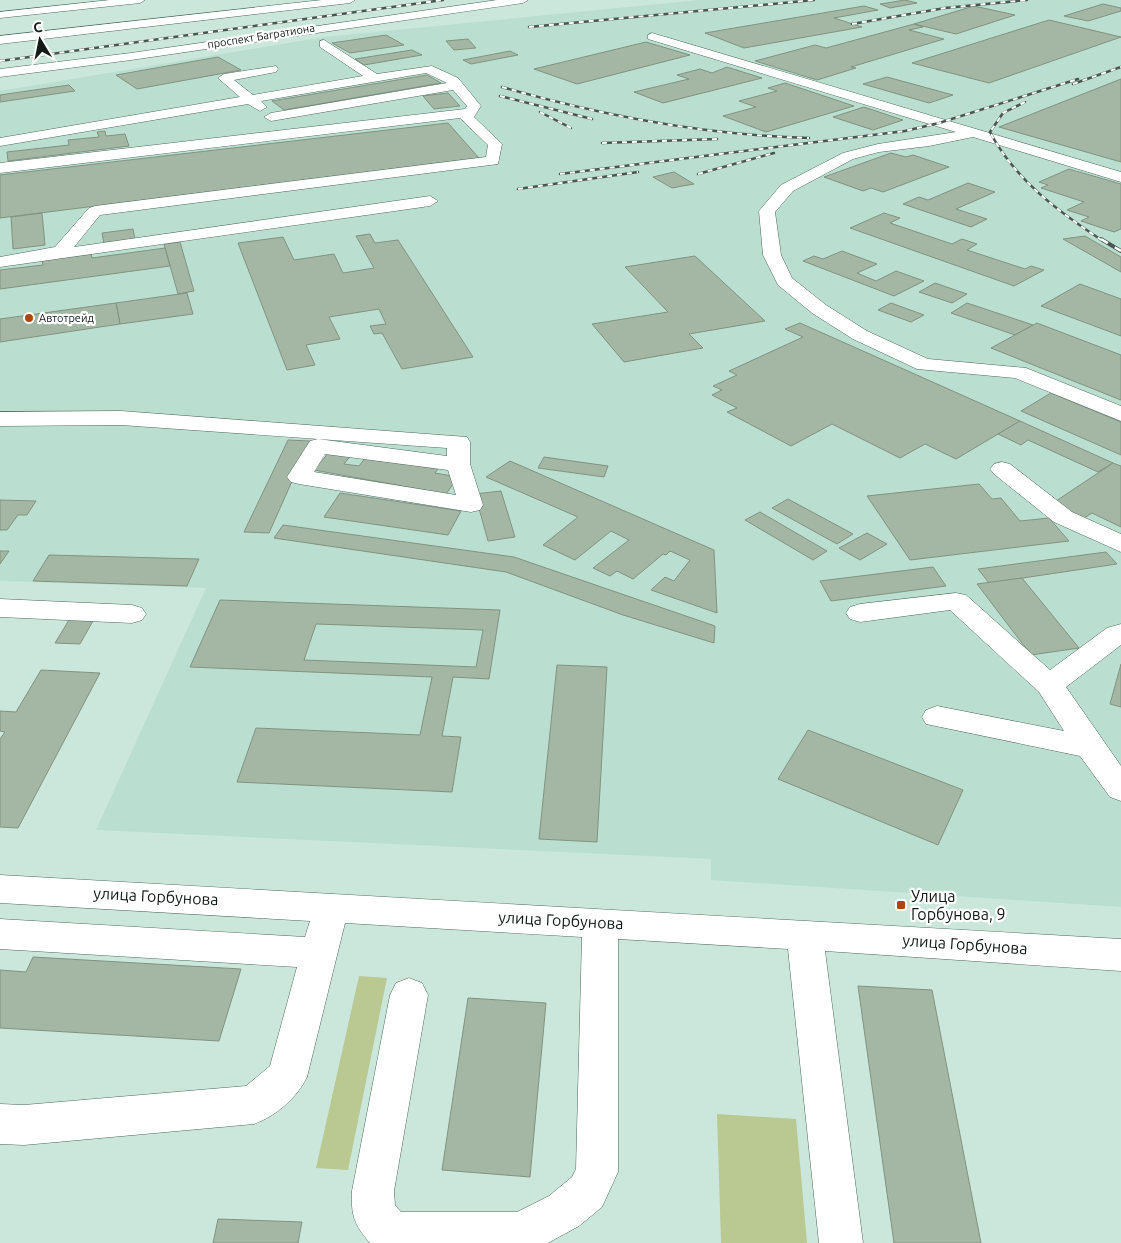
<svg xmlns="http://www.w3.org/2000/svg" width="1121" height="1243" viewBox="0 0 1121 1243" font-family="Ubuntu,sans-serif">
	<rect width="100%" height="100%" fill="#cbe7dc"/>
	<!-- built -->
	<path fill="#badfd0" d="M699 0H1121V907L711 880V859L96 830 206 588 0 581V91L324 37Z"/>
	<!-- green -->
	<g fill="#bac891">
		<path d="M359 976 387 978 348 1170 316 1168Z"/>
		<path d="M717 1114 796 1119 807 1243H721Z"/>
	</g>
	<!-- building -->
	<g fill="#a4b7a4" stroke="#819380" fill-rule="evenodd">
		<path d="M905 0 917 3 890 8 880 4Z"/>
		<path d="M1103 4 1121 8V11L1088 21 1064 16Z"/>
		<path d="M864 6 878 10 834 18 862 27 744 48 705 33Z"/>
		<path d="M974 6 1015 15 956 34 914 24Z"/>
		<path d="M1049 20 1121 37 989 83 912 63Z"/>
		<path d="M914 24 923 27 909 30 944 39 851 67 856 68 817 80 755 61 815 45 826 48Z"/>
		<path d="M386 35 404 45 350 53 332 43Z"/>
		<path d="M468 39 476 48 454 50 446 41Z"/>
		<path d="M646 42 690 55 577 84 534 69Z"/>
		<path d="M412 50 422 55 364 65 355 59Z"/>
		<path d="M510 51 518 55 471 64 463 60Z"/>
		<path d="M218 57 241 70 137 89 116 75Z"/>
		<path d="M727 67 762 78 663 103 634 92 689 79 677 75 700 69 712 73Z"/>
		<path d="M427 75 441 83 284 110 272 101Z"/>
		<path d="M887 77 953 95 929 103 863 84Z"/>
		<path d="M1121 79V162L999 127Z"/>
		<path d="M785 83 854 106 766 132 723 116 756 107 739 101 777 91 768 88Z"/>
		<path d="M69 85 75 91 0 102V95Z"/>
		<path d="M448 93 460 106 434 109 423 96Z"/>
		<path d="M864 107 903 120 873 130 833 117Z"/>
		<path d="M448 123 479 158 0 218V175Z"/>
		<path d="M105 131 106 136 125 134 129 146 8 161 7 152 69 145 68 140 99 137 97 132Z"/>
		<path d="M891 153 906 157 913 155 949 167 883 192 871 188 863 191 824 177Z"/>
		<path d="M1069 169 1121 184V229L1114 232 1081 221 1089 217 1067 210 1084 202 1041 188 1048 185 1039 182Z"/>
		<path d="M674 172 694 184 672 188 653 177Z"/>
		<path d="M968 183 995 192 956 209 987 219 971 227 903 204 919 197 928 200Z"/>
		<path d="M42 213 45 245 13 249 11 217Z"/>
		<path d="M884 213 900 218 890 223 952 244 962 239 977 244 967 250 1025 269 1031 266 1044 270 1014 286 850 228Z"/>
		<path d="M133 229 135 240 104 244 102 233Z"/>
		<path d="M370 234 375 243 398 240 473 357 402 369 382 333 374 334 370 326 386 324 379 309 329 317 340 339 306 345 315 365 287 370 238 243 283 237 294 260 334 254 343 273 374 268 356 236Z"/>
		<path d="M1085 236 1121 257V272L1063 239Z"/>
		<path d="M180 242 194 291 178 294 164 244Z"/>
		<path d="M165 248 170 266 0 289V270L43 265 42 260 91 254 92 258Z"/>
		<path d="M842 251 877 264 857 273 876 281 896 271 924 281 894 296 803 261 814 256 823 259Z"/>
		<path d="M695 256 765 321 689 334 703 348 624 362 592 324 668 312 625 267Z"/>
		<path d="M935 283 967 294 952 303 919 292Z"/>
		<path d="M1080 284 1121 299V336L1041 306Z"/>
		<path d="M187 293 193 314 120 324 116 303Z"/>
		<path d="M116 303 120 324 0 342V319Z"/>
		<path d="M891 303 924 315 911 322 878 310Z"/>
		<path d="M967 303 1033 325 1015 335 951 313Z"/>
		<path d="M800 323 818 331 1020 421 956 459 925 444 900 458 832 424 791 446 727 412 737 408 712 395 722 390 713 386 737 375 729 371 803 337 785 329Z"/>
		<path d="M1037 323 1121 355V400L991 348Z"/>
		<path d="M1051 393 1121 422V455L1021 411Z"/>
		<path d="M1020 421 1113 463 1098 472 1028 440 1021 445 998 434Z"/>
		<path d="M288 440 310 441 269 533 244 532Z"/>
		<path d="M331 450 352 454 344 464 359 466 366 457 438 469 435 473 458 477 446 494 314 470Z"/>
		<path d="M544 457 608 466 604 477 538 468Z"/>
		<path d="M510 461 714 550 717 613 651 590 665 577 674 581 690 560 670 551 666 555 663 554 633 579 617 571 610 576 593 568 629 540 611 531 575 560 543 545 578 517 486 477Z"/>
		<path d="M1113 463 1121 466V527L1092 513 1081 520 1050 505Z"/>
		<path d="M979 484 992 499 1001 498 1020 521 1049 518 1069 541 910 560 867 496Z"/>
		<path d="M501 491 515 537 488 541 475 494Z"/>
		<path d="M340 493 461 511 448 535 324 517Z"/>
		<path d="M788 499 853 534 837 544 772 508Z"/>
		<path d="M0 500 36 501 27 515H18L7 530H0Z"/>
		<path d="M760 512 827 551 813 560 745 520Z"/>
		<path d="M283 525 514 557 715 626 714 643 623 615 506 572 274 538Z"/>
		<path d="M867 533 887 544 860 560 839 548Z"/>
		<path d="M0 551H9L0 564Z"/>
		<path d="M1106 552 1117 564 989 583 978 569Z"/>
		<path d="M49 555 199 559 187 586 33 581Z"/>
		<path d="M933 567 946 586 831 601 820 581Z"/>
		<path d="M1022 578 1079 648 1031 655 977 584Z"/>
		<path d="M220 600 500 610 489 679 453 677 442 736 461 737 452 792 237 782 256 728 420 735 432 677 190 667ZM316 624 483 630 476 667 304 660Z"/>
		<path d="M69 620 93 621 80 644 55 643Z"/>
		<path d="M1121 664V707L1110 704Z"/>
		<path d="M557 665 607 667 597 842 539 839Z"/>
		<path d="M41 670 100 673 18 828 0 827V739L5 732 0 731V711L16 712Z"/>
		<path d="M808 730 963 790 938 845 778 779Z"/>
		<path d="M33 957 241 969 219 1041 0 1028V970L26 972Z"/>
		<path d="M858 986 932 990 981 1243H894Z"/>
		<path d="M468 998 546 1003 530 1177 442 1170Z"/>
		<path d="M218 1219 302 1222 298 1243H213Z"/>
	</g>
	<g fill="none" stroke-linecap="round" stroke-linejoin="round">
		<defs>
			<g id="minor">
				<path d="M110 0H145L140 3 0 18V12Z"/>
				<path d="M322 0H355L350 3 0 44V36Z"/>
				<path d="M652 33 1121 172V182L973 137 929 146 879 152 853 159 793 191 775 212 781 255 792 278 826 305 867 331 928 359 1026 368 1121 406V421L1015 378 917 369 853 339 812 313 778 285 763 255 759 211 781 185 843 153 878 144 956 132 648 39V35Z"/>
				<path d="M324 40 377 74 432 66 458 78 481 106 474 117 502 144 498 164 100 215 74 247 430 196 438 201 430 206 0 267V257L55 247 89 208 95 206 486 157 488 145 460 118 0 173V163L465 109 467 106 453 90 271 121 264 117 271 113 447 83 426 73 261 101 267 107 260 111 248 104 0 146V138L240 97 218 78 224 74 276 66 278 69 276 72 234 80 253 95 363 76 320 47V41Z"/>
				<path d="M121 411 467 437 470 442V464L483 505 480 510 471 512 299 484 291 482 287 477 310 441 318 439 447 456V448L121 425 0 426V412ZM325 454 448 470 456 495 314 472Z"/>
				<path d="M1002 462 1010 464 1072 512 1121 534V552L1054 522 994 474 990 469 994 464Z"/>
				<path d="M956 593 966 595 1050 670 1107 628 1121 624V645L1066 687 1121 766V801L1110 797 1080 756 926 724 922 717 926 710 937 706 1064 731 1039 692 950 610 860 622 850 619 846 613 850 607 860 604Z"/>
				<path d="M0 599 132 605 142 608 146 614 142 620 132 623 0 617Z"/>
				<path d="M0 875 1121 939V971L825 951 863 1243H819L788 949 618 939V1172L602 1207 579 1226 548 1243H370C354 1224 351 1216 352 1191L390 995 396 983 409 978 422 983 428 995 394 1191 395 1205 401 1212H517L549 1196 572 1177 576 1169 582 937 345 923 307 1077C297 1098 276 1116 254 1124L24 1145 0 1144V1104L24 1105 246 1086 270 1066 297 967 0 949V919L305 937 310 921 0 903Z"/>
			</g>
			<path id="major" d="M497 0H528L523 3 131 60 0 77V69L131 53Z"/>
		</defs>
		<!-- minor casing -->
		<use href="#minor" stroke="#4e685e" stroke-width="1"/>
		<!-- major casing -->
		<use href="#major" stroke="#4e685e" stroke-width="1"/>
		<!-- minor -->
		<use href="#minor" fill="#fff" fill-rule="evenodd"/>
		<!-- major -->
		<use href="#major" fill="#fff" fill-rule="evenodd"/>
		<defs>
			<g id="rail-far1">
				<path d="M852 24 945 8 1027 0"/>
				<path d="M529 27 814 0"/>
				<path d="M0 61 443 0"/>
				<path d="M1073 84 1121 67"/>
				<path d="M502 87C603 116 704 135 809 138"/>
				<path d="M500 96 592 119"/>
				<path d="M1025 102 1003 113 990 132C1015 180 1059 212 1103 241"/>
				<path d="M540 112 571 128"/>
				<path d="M602 143 717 139"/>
				<path d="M560 174 905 131 939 123 1078 79"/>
				<path d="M698 174 774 153"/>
				<path d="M518 189 638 172"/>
			</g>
			<path id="rail" d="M1101 239 1121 251"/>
		</defs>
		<!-- rail-far1 casing -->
		<use href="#rail-far1" stroke="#485751" stroke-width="2.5"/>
		<!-- rail casing -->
		<use href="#rail" stroke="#485751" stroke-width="4"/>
		<!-- rail-far1 -->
		<use href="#rail-far1" stroke="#fff" stroke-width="2" stroke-dasharray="5" stroke-linecap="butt"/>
		<!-- rail -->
		<use href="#rail" stroke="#fff" stroke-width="2.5" stroke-dasharray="8" stroke-linecap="butt"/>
	</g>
	<!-- markers -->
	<g fill="#aa4711" stroke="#fff" stroke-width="2">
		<circle cx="29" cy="318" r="5"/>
		<rect x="896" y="900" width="10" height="10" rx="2.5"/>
	</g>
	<g text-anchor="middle" stroke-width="4.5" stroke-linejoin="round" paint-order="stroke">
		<!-- far-street labels -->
		<g font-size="11" fill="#111b17" stroke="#fff">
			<text transform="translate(261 36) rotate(-9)" y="4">проспект Багратиона</text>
		</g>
		<!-- far-poi labels -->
		<g font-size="11" fill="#111b17" stroke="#fff" text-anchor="start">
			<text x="39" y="322">Автотрейд</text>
		</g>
		<!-- near-street labels -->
		<g font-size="16" fill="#111b17" stroke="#fff">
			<text transform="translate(156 896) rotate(3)" y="6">улица Горбунова</text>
			<text transform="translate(561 920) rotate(3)" y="6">улица Горбунова</text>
			<text transform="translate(965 944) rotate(4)" y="6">улица Горбунова</text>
		</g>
		<!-- near-poi labels -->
		<g font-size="16" fill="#111b17" stroke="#fff" text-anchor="start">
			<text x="911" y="902">Улица<tspan x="911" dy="18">Горбунова, 9</tspan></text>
		</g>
	</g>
	<!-- north arrow -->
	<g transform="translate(40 40) rotate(350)" stroke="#ffffff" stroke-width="4" paint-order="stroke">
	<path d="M0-4L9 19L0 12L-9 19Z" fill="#111b17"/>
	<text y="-8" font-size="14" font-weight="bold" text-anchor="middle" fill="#111b17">С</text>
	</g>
</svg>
